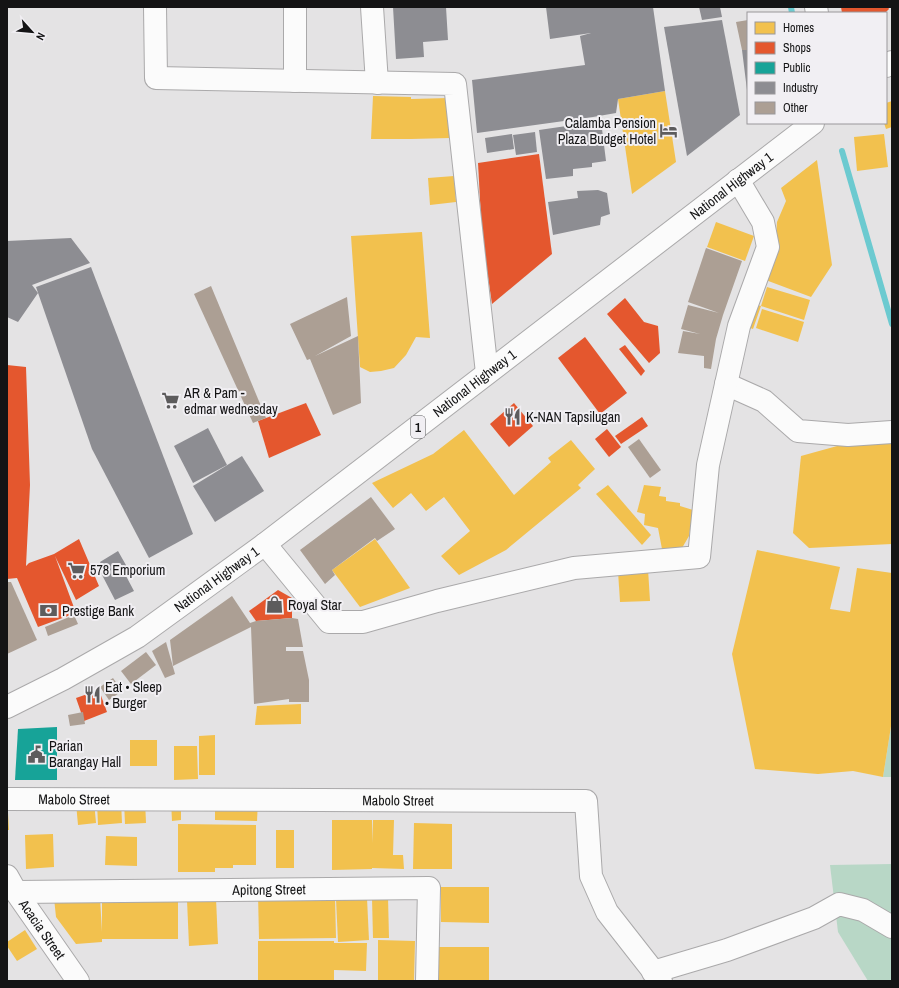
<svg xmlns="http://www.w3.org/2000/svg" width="899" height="988" viewBox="0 0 899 988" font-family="'Archivo Narrow',sans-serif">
	<rect width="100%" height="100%" fill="#e4e3e4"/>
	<!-- green -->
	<g fill="#b8d7c6">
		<path d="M892 720V777H883Z"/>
		<path d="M892 864V981H868L838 932 830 865Z"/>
	</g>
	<!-- homes -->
	<g fill="#f2c14e">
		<path d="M665 91 676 162 632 194 618 99Z"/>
		<path d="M373 96 411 97V99L449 98 450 138 411 139H371Z"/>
		<path d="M892 101V127L886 129 884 123H886V103Z"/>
		<path d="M884 134 888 167 857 171 854 137Z"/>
		<path d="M817 160 832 265 811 297 763 279 775 252 777 222 786 201 781 188Z"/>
		<path d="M454 176 456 202 430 205 428 178Z"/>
		<path d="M716 222 754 236 745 261 707 247Z"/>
		<path d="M422 232 430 338 416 337 406 355 394 368 381 371 370 372 360 367 351 236Z"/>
		<path d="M767 287 810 300 804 320 761 306Z"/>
		<path d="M750 303 761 306 753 329 742 325Z"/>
		<path d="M762 309 804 322 798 342 756 328Z"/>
		<path d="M464 430 514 495 551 462 548 458 571 440 595 469 578 485 581 488 506 550 459 575 441 556 470 531 444 497 426 511 411 493 393 508 372 483 433 454Z"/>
		<path d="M892 440V544L809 548 793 533 801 456 848 443Z"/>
		<path d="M608 485 651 535 642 545 596 494Z"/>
		<path d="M644 485 661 487 659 496 666 497V501L680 503V506L693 510 689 536 682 548 662 549 658 528 644 525 645 514 637 512Z"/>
		<path d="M375 539 410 588 360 607 332 570Z"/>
		<path d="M757 550 840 567 830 609 850 612 857 568 892 573V720L883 777 853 771 818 774 755 769 732 654Z"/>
		<path d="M648 569 650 601 620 602 618 571Z"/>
		<path d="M301 704V724L255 725 257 706Z"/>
		<path d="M215 735V775H199V736Z"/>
		<rect x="130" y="740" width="27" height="26"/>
		<path d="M174 746H197L198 779 174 780Z"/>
		<path d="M145 800 146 823 125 824 124 801Z"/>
		<path d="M94 801 96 823 78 825 76 803Z"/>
		<path d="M121 801 122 823 98 825 97 802Z"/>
		<path d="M171 801H181V820L172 821Z"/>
		<path d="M215 801H258L257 821 215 820Z"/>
		<path d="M7 813H8L9 830H7Z"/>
		<path d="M332 820H372V843L373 820H394L393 855H403L404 869 372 868V869L332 870Z"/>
		<path d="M414 823 452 824V869H413Z"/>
		<path d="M178 824 256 825V865H233V868H215V872H178Z"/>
		<rect x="276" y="830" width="18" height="38"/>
		<path d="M53 834 54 867 26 869 25 835Z"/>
		<path d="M106 836 137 837V866L105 865Z"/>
		<path d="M441 887H489V923L441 922Z"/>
		<path d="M258 894 335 897 336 938 259 939Z"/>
		<path d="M388 897 389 938H373L372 898Z"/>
		<path d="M54 898H100L102 932V901H178V939H102V942L76 944 56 917Z"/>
		<path d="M216 898 218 944 189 946 187 900Z"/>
		<path d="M367 898 369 940 338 942 336 899Z"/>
		<path d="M25 930 37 949 17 961 7 946V942Z"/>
		<path d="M378 940 415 941 414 981H378Z"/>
		<path d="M258 941H334V943H367L366 971 334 970V981H258Z"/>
		<path d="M437 947H489V981H436Z"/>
	</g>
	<!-- shops -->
	<g fill="#e4572e">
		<path d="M841 7H888L889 9 885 13H842Z"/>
		<path d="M539 154 552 254 492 304 482 236 478 163Z"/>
		<path d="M625 298 644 322 658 326 660 353 649 363 607 314Z"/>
		<path d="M585 337 627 393 600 414 558 358Z"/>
		<path d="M625 345 645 371 641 376 619 349Z"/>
		<path d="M7 365 26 367 30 485 26 566 29 563 54 554 79 539 99 586 76 600 55 556 76 613 38 627 17 578 7 579Z"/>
		<path d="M306 403 321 435 269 458 258 421Z"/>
		<path d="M514 403 533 426 509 447 490 424Z"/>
		<path d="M642 417 648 426 621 444 615 436Z"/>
		<path d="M607 429 621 447 609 457 595 439Z"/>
		<path d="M278 590 292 598V618L256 621 249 611Z"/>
		<path d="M99 690 107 712 84 721 76 698Z"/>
	</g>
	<!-- public -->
	<path fill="#17a398" d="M57 727V780H15L18 729Z"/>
	<!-- industry -->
	<g fill="#8d8d92">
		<path d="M393 7H446L448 40 423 42 424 57 396 59Z"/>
		<path d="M546 7H653L665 91 618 99 616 113 593 117 477 133 472 80 585 65 580 36 591 33 550 39Z"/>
		<path d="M699 7H720L722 17 702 20Z"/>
		<path d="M722 20 740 115 687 156 664 27Z"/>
		<path d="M742 50H748V90H747Z"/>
		<path d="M601 121 606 161 592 163V167L573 169V176L546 179 539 130Z"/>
		<path d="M535 132 537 152 516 155 513 135Z"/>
		<path d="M512 134 514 149 487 153 485 138Z"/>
		<path d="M598 190 607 193 610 214 601 217 600 225 553 235 548 202 578 198 577 191Z"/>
		<path d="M71 238 90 263 32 285 38 293 18 322 7 317V241Z"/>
		<path d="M91 267 193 534 149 558 92 449 36 287Z"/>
		<path d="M208 428 227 465 193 483 174 446Z"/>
		<path d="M242 456 264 491 215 522 193 486Z"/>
		<path d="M118 551 131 574 126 576 134 591 115 600 101 573 105 571 100 562Z"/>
	</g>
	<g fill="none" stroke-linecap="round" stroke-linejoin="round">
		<!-- stream -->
		<g stroke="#6ccad0" stroke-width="6">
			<path d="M791 7 792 13"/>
			<path d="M842 151 892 324"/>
		</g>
	</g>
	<!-- building -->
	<g fill="#ac9f94">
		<path d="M748 20V50H742L736 22Z"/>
		<path d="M706 248 742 261 723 315 716 339 711 369 704 368V356L678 353 683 331 700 334 681 329 688 305 719 313 688 302Z"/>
		<path d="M211 286 266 418 253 423 194 294Z"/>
		<path d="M347 297 351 336 315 356 358 336 361 403 333 415 310 359 307 360 290 324Z"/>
		<path d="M639 439 661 470 650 478 628 447Z"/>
		<path d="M371 497 395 529 377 541 375 538 332 570 335 575 325 584 300 550Z"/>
		<path d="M7 582H11L37 640 7 654Z"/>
		<path d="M232 596 250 623 256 621 292 618 298 619 303 647H286V657V651H303L309 680V702H289V699L254 704 251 627 173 666 170 640Z"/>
		<path d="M74 615 78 624 48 636 45 627Z"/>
		<path d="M166 642 175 674 165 678 152 651Z"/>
		<path d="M146 652 156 665 131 684 121 671Z"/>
		<path d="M113 678 122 691 109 700 100 687Z"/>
		<path d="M83 712 85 724 70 726 68 715Z"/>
	</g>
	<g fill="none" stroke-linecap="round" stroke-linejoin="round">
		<defs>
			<g id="minor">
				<path d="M155 7 156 78 455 84 487 373"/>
				<path d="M295 7V81"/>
				<path d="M372 7 377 83"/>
				<path d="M816 7 817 13"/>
				<path d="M726 384 764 401 798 431 848 435 892 432"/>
				<path d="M265 544 329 622H363L437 601 574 568 699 557 708 465 739 326 768 247 763 222 738 180"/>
				<path id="s1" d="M7 799 586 801 591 876 607 912 661 981"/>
				<path id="s2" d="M7 876 16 892 78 981"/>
				<path id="s3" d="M16 892 429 888 427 981"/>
				<path d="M653 972 727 950 814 918 839 904 863 910 892 927"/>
			</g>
			<g id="highway">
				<path d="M886 66 892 62"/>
				<path id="s4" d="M7 707 63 679 137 637 265 544 813 123"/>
			</g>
		</defs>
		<!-- minor casing -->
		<use href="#minor" stroke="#aaa9aa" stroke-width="24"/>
		<!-- highway casing -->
		<use href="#highway" stroke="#aaa9aa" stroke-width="24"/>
		<!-- minor -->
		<use href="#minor" stroke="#fbfbfb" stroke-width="22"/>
		<!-- highway -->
		<use href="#highway" stroke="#fbfbfb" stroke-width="22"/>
	</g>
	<!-- icons -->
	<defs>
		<symbol id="hotel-bare" viewBox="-9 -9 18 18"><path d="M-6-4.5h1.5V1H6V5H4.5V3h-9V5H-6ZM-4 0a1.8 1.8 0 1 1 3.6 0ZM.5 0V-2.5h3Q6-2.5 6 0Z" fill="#5d5c5d" stroke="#f1eff3" stroke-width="2.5" paint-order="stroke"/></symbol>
		<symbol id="supermarket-bare" viewBox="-9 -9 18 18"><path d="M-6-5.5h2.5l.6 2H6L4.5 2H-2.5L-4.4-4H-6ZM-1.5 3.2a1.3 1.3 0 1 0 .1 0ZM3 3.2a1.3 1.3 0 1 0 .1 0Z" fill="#5d5c5d" stroke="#f1eff3" stroke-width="2.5" paint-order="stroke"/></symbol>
		<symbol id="restaurant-bare" viewBox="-9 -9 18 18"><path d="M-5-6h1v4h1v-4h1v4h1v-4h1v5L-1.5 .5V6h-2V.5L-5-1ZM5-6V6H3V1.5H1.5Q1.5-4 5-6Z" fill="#5d5c5d" stroke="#f1eff3" stroke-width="2.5" paint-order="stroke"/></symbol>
		<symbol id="shop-bare" viewBox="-9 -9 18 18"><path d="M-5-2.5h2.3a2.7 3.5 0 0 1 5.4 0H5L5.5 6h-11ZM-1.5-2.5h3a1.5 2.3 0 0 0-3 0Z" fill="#5d5c5d" stroke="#f1eff3" stroke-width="2.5" paint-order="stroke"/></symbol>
		<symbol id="bank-bare" viewBox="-9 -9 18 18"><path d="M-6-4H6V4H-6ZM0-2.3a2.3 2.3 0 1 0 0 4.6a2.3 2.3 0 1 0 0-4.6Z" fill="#5d5c5d" stroke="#f1eff3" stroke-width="2.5" paint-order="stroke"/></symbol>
		<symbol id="civic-bare" viewBox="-9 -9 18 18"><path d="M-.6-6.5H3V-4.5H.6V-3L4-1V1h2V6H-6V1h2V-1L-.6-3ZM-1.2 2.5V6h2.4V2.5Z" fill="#5d5c5d" stroke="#f1eff3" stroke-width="2.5" paint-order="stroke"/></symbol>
	</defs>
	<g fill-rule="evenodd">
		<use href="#hotel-bare" x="656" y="118" width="25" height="25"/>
		<use href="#supermarket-bare" x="158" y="388" width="25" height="25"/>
		<use href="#restaurant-bare" x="500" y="404" width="25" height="25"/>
		<use href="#supermarket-bare" x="64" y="558" width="25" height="25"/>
		<use href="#shop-bare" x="262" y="592" width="25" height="25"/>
		<use href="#bank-bare" x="36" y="598" width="25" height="25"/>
		<use href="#restaurant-bare" x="80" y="682" width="25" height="25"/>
		<use href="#civic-bare" x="24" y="742" width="25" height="25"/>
	</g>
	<g text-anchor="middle" stroke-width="4" stroke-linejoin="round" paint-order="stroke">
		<!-- shield labels -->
		<rect fill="#f1eff3" stroke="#565658" stroke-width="1" x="411" y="416" width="14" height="22" rx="3"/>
		<g font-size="13" font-weight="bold" fill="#141415">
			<text x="418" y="432">1</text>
		</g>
		<!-- poi labels -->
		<g font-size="14" fill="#141415" stroke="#f1eff3" text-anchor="start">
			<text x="656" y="128" text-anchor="end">Calamba Pension<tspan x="656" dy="16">Plaza Budget Hotel</tspan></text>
			<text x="184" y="398">AR &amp; Pam -<tspan x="184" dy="16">edmar wednesday</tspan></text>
			<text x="526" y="422">K-NAN Tapsilugan</text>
			<text x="90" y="575">578 Emporium</text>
			<text x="288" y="610">Royal Star</text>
			<text x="62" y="616">Prestige Bank</text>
			<text x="105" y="692">Eat • Sleep<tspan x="105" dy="16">• Burger</tspan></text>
			<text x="49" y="751">Parian<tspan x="49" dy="16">Barangay Hall</tspan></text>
		</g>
		<!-- street labels -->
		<g font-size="14" fill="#141415" stroke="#f1eff3">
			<text dy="5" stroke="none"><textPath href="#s4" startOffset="894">National Highway 1</textPath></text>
			<text dy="5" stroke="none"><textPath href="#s4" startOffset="570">National Highway 1</textPath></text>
			<text dy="5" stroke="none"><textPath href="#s4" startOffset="246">National Highway 1</textPath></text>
			<text dy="5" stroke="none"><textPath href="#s1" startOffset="67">Mabolo Street</textPath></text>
			<text dy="5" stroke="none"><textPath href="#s1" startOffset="391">Mabolo Street</textPath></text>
			<text dy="5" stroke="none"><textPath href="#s3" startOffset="253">Apitong Street</textPath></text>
			<text dy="5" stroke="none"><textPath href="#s2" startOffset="64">Acacia Street</textPath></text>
		</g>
	</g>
	<!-- border -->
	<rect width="899" height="988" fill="none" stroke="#141415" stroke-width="16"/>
	<!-- legend -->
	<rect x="747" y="12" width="140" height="112" fill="#f1eff3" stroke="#99979a"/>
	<rect x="755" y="22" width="20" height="12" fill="#f2c14e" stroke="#99979a"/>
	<text x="783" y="32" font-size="12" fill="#141415">Homes</text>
	<rect x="755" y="42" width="20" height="12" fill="#e4572e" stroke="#99979a"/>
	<text x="783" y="52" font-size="12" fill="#141415">Shops</text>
	<rect x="755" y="62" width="20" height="12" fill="#17a398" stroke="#99979a"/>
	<text x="783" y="72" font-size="12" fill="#141415">Public</text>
	<rect x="755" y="82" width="20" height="12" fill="#8d8d92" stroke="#99979a"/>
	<text x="783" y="92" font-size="12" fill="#141415">Industry</text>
	<rect x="755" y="102" width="20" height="12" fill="#ac9f94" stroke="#99979a"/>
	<text x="783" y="112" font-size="12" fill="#141415">Other</text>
	<!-- north arrow -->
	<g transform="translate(32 32) rotate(117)" stroke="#f1eff3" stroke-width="3" paint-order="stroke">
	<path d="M0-3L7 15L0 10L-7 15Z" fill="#141415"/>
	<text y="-6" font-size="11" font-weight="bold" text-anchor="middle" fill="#141415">N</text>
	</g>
</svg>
